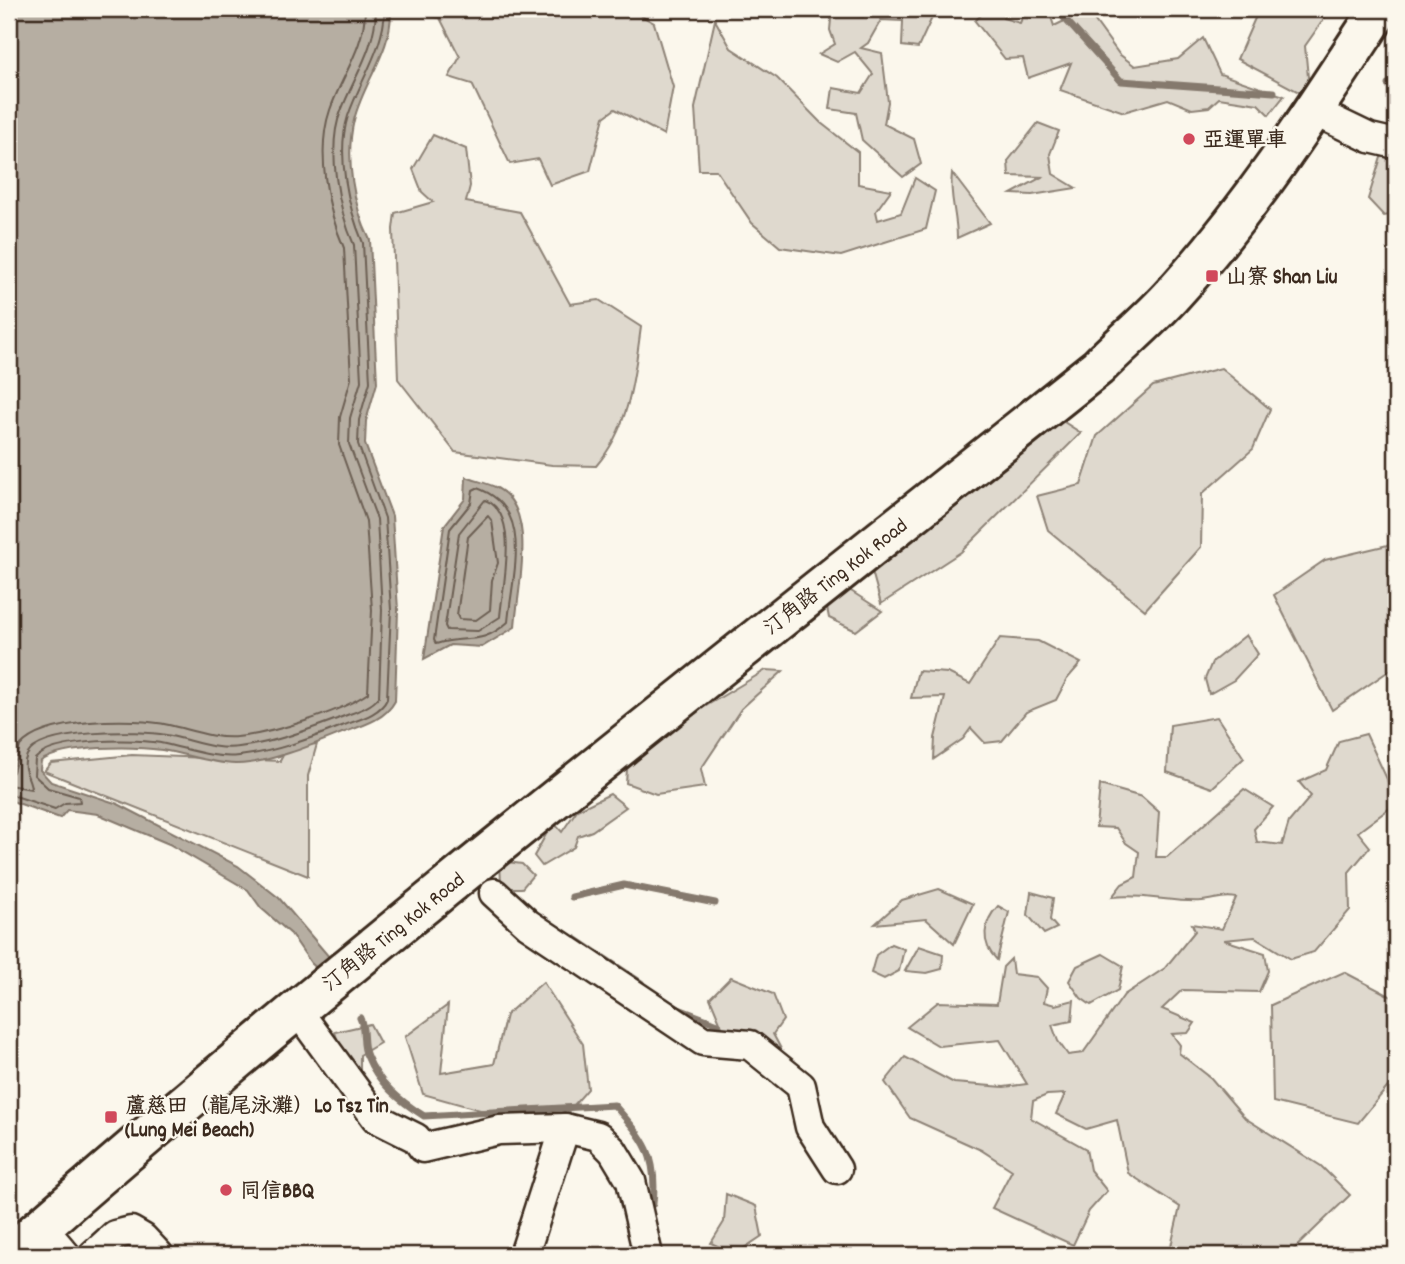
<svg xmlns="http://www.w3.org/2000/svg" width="1405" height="1264" viewBox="0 0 1405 1264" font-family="Dekko,'LXGW WenKai TC',sans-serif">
	<rect width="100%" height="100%" fill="#fbf7ec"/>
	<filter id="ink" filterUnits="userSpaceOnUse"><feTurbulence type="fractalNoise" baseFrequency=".0143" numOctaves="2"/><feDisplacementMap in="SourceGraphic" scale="14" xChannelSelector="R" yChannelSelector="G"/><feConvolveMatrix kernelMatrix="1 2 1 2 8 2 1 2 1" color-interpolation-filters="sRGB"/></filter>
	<g filter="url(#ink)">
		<!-- green -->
		<g fill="#dfd9ce" stroke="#8d8276" stroke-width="2">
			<path d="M401 9H629L654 23 673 87 664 135 615 109 604 117 590 171 550 185 538 159 510 164 472 84 449 77 460 57 440 18Z"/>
			<path d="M832 9H850V15L863 17 866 9H936L918 48 902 46 903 21 881 20 868 43 861 48 882 53 888 102 884 124 914 139 921 164 903 177 862 140 856 113 830 109 833 88 861 93 873 74 855 52 837 62 819 54 835 44 830 30Z"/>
			<path d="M987 9H1004L1003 18 1020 23 1026 9H1057L1051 17 1054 26 1087 10 1119 54 1135 66 1178 59 1203 38 1220 74 1284 96 1269 115 1258 104 1219 98 1209 107 1192 109 1168 99 1124 112 1060 90 1071 63 1028 78 1023 58 1005 59 975 21Z"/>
			<path d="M1259 9H1331L1305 46 1310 98 1237 59Z"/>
			<path d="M715 20 731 48 777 78 821 123 858 152V184L891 190 876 211 878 220 901 213 915 178 935 191 926 229 841 256 780 247 752 223 716 170H699L695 108Z"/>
			<path d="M1038 123 1059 131 1050 154 1053 174 1076 188 1032 195 1011 194 1042 177 1009 176 1008 161Z"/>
			<path d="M433 135 466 149 470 186 466 202 520 212 570 304 599 300 641 327C634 377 630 427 596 466L552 465 455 452 398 379 393 229 395 213 433 202 422 192 413 169Z"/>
			<path d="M1383 151 1396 154V214L1384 216 1368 199Z"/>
			<path d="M952 173 990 223 957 238C957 214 949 196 952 173Z"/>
			<path d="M1221 368 1270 409 1253 449 1202 494 1201 547 1145 610 1048 530 1037 496 1081 485 1097 436 1153 386Z"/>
			<path d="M1053 415 1081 433 961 552 881 604 870 564Z"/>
			<path d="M1396 543V666L1332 710 1274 595 1325 560Z"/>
			<path d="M840 584 882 611 856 631 829 618 826 603Z"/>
			<path d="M1246 635 1258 654 1234 680 1209 694 1205 679 1212 662Z"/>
			<path d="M1000 638 1038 641 1081 663 1067 679 1056 700 1026 712 1002 741 985 743 971 728 963 739 934 759 935 738 945 697 911 698 918 671 948 673 970 684Z"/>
			<path d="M766 670 783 671 741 709 701 769 705 787 656 794 626 783 627 769 686 718Z"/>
			<path d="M1217 717 1244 758 1212 788 1167 772 1170 725Z"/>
			<path d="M1366 734 1387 779 1394 805 1358 832 1370 847 1349 872 1350 910 1314 952 1291 959 1255 937 1224 940 1265 953 1268 971 1259 992 1182 990 1162 1009 1195 1023 1188 1033 1172 1034 1180 1045 1179 1053 1211 1078 1245 1118 1321 1166 1350 1195 1288 1255H1169L1180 1207 1128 1173 1117 1120 1086 1129 1056 1114 1065 1094 1047 1095 1033 1101 1031 1118 1086 1149 1090 1170 1107 1191 1089 1211 1073 1245 992 1208 1012 1170 981 1150 910 1118 885 1082 905 1057 954 1083 1004 1087 1027 1084 1000 1040 939 1046 907 1027 938 1002 997 1004 1003 967 1011 959 1013 974 1037 977 1047 988 1044 1002 1055 1005 1074 1000 1072 1021 1052 1025 1058 1041 1068 1055 1083 1053 1124 995 1165 968 1195 931 1192 924 1222 929 1236 898C1224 895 1214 900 1202 901 1172 903 1143 893 1112 897L1122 884 1136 877 1139 852 1126 843 1116 828 1096 827 1100 785 1142 797 1159 812 1156 857H1167L1244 789 1273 807 1254 829 1257 842 1282 845 1289 822 1311 796 1299 782 1326 770 1339 741Z"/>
			<path d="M317 744 308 776V876L44 771 51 763 132 755 280 761 288 746Z"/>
			<path d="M610 794 626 807 592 831 578 836 574 847 542 866 534 856 553 822 562 832 577 810Z"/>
			<path d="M500 861 522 864 533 875 522 888H508L501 884Z"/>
			<path d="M939 889 973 904 954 944 926 919 875 924 902 900Z"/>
			<path d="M1031 892 1053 898 1050 920 1057 928 1044 934 1028 915Z"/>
			<path d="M998 906 1009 912 997 960C980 943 983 922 998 906Z"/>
			<path d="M891 944 904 949 899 971 884 979 871 973 876 955Z"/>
			<path d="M919 946 943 954 942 969 927 973 905 971Z"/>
			<path d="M1103 954 1123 966 1118 990 1091 1005 1081 998 1069 981 1077 966Z"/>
			<path d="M1344 972 1396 999V1053L1391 1083 1358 1123 1273 1102 1271 1005Z"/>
			<path d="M731 977 773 994 783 1020 773 1034 781 1049 768 1068 730 1046 710 998Z"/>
			<path d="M543 982 583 1044 588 1089 560 1121H520L423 1094 405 1037 448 1005 441 1073 494 1064 506 1015Z"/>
			<path d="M370 1024 380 1043 360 1055V1071L345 1065 335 1032Z"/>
			<path d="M726 1194 756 1206 762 1236 735 1254 711 1243 724 1222Z"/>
		</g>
		<!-- water -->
		<g fill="#b6aea2" stroke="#85796d" stroke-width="2">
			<path d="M9 9H391C392 52 364 80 354 120 345 157 353 206 370 240L377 383 366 421 365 444 392 516 398 610 395 701C385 720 362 726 342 733 315 744 264 765 235 764 210 763 186 754 162 750 133 746 65 745 41 761L40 770 51 782 118 804 238 866 279 898 330 958 320 971 311 963 291 934 261 908 248 890 169 844 98 814 67 810 60 818 9 800Z"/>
			<path d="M466 477C476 481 488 483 497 488 539 510 517 590 515 627L482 647 450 645 424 659 444 526 465 499Z"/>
		</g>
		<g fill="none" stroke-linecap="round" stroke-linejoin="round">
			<!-- shore -->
			<g stroke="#6c5f53" stroke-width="2">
				<path d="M477 488C535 508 512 575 508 622 480 647 467 634 436 644L434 640 450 529 471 503 473 490Z"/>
				<path d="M485 500C521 513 502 588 500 617L478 631 447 630 445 626 459 533Z"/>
				<path d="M488 516 492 521 498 563 492 580 490 610 476 620 459 619 457 615 468 537Z"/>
				<path d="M9 775 13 772 20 746C44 718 134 717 169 725 191 730 215 739 237 737 271 734 341 712 368 693L372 610 366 521 339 445 340 417 351 379 344 248C327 209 316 151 330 110 342 75 365 47 365 9"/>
				<path d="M9 785 31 789C31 777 20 770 27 755 40 729 140 730 166 735 189 739 215 751 239 747 273 743 305 731 337 719 350 713 370 709 379 697L382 610 377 519 349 444 350 418 361 381 354 245C339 211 326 148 341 111 354 77 376 47 376 9"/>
				<path d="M9 794 55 809 65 803 80 802 79 797 48 788 34 775 35 759C53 738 138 738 165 744 188 749 215 759 239 756 275 752 309 739 342 726 357 720 380 715 387 699L391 610 385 518 358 444 359 420 370 382 363 243C348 207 336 154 348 116 361 78 384 49 385 9"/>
			</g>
			<!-- stream -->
			<g stroke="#85796d" stroke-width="7">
				<path d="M1056 9 1121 81 1274 92"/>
				<path d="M1388 84H1396"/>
				<path d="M572 897 624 885 715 903"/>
				<path d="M575 939 641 983"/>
				<path d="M676 1008 718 1024"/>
				<path d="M360 1018C366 1030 361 1044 367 1056 378 1083 400 1101 424 1116L614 1105C645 1140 658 1155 653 1204"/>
			</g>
			<defs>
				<g id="street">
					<path d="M1314 111 1370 138 1396 144"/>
					<path d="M494 893 528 924 703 1041 750 1045 801 1086 810 1127 837 1169"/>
					<path d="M297 1010 376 1118 416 1138 423 1148 499 1130 565 1128 598 1136 613 1151 631 1181 648 1255"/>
					<path d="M41 1226 66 1255"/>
					<path d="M93 1255 115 1235 131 1231 143 1238 159 1255"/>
					<path d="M524 1255 565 1128"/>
				</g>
				<path id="secondary" d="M9 1255C361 946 732 659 1098 367 1123 342 1151 319 1174 293 1253 206 1316 107 1380 9"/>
			</defs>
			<!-- street casing -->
			<use href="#street" stroke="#3b2a1e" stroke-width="33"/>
			<!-- secondary casing -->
			<use href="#secondary" stroke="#3b2a1e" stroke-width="44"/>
			<!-- street -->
			<use href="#street" stroke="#fbf7ec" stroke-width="28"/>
			<!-- secondary -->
			<use href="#secondary" stroke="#fbf7ec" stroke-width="38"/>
		</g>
	</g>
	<!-- markers -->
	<g fill="#d1495b" stroke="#fbf7ec" stroke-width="2.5">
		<circle cx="1189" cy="139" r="7"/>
		<rect x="1205" y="269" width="14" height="14" rx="3.5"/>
		<rect x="104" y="1110" width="14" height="14" rx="3.5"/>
		<circle cx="226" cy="1190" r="7"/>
	</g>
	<g text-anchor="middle" stroke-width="5" stroke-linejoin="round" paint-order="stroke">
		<!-- poi labels -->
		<g font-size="21" font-weight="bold" fill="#3b2a1e" stroke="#fbf7ec" text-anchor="start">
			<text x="1203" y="146">亞運單車</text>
			<text x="1226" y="283">山寮 Shan Liu</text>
			<text x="125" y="1112">蘆慈田（龍尾泳灘）Lo Tsz Tin<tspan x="125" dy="24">(Lung Mei Beach)</tspan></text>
			<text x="240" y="1197">同信BBQ</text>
		</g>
		<!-- street labels -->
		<g font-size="21" fill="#3b2a1e" stroke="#fbf7ec">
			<text transform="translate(835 576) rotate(-38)" y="7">汀角路 Ting Kok Road</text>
			<text transform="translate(393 931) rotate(-39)" y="7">汀角路 Ting Kok Road</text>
		</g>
	</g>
	<!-- margin -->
	<rect width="1405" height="1264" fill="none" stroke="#fbf7ec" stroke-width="35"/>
	<rect x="18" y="18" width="1370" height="1229" fill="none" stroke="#3b2a1e" stroke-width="2.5" filter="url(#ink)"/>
</svg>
